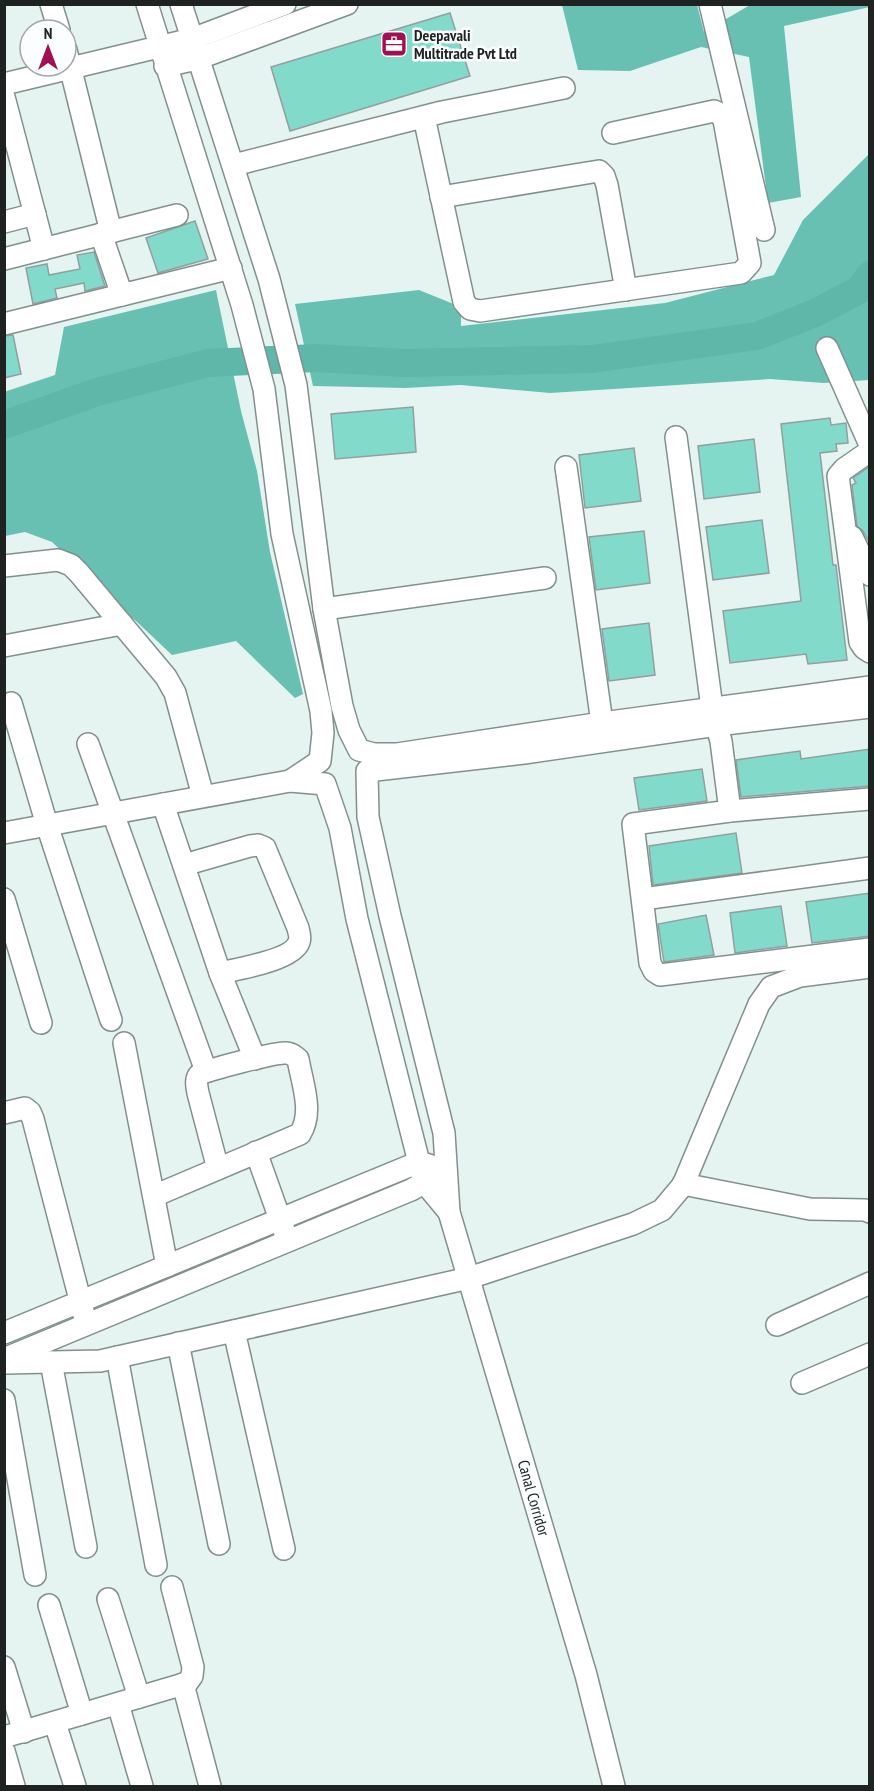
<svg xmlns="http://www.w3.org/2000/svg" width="874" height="1791" viewBox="0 0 874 1791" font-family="'PT Sans Narrow',sans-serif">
	<rect width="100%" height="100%" fill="#e5f4f1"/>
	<!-- forest -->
	<g fill="#67c0b1">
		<path d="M869 4 870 7 784 26 801 197 768 203 749 57 701 47 630 71 578 70 562 5H697L704 32 750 5Z"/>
		<path d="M869 154V380L824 383 770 379 550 393 461 385 405 388 313 386 295 304 419 290 461 307V326L665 303 774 275 803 220Z"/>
		<path d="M216 290 241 411 257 471 270 552 303 694 295 698 236 641 172 655 52 542 25 532 5 536 4 392 55 375 64 327Z"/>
	</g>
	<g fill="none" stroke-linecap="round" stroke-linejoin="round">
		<!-- river -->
		<path stroke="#5eb7a8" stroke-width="28" d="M4 425 97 392 208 363 316 358 404 363 592 359 757 336 815 313 859 290 870 275"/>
	</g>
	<!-- building -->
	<g fill="#81daca" stroke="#92a09d" stroke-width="1.5">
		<path d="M450 13 470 76 290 131 271 67Z"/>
		<path d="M195 221 208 259 158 273 146 238Z"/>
		<path d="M94 252 105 286 85 291 84 283 55 289 57 298 33 304 26 268 47 264 49 275 80 269 77 255Z"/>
		<path d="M13 335 21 374 4 378V336Z"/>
		<path d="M413 407 416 452 335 459 331 414Z"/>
		<path d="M830 418 831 425 846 423 848 443 836 444 837 451 820 453 833 565H836L847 660 808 664 806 654 730 663 723 611 801 601 781 424Z"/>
		<path d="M754 439 760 492 704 499 698 446Z"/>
		<path d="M634 448 641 501 585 508 579 455Z"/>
		<path d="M869 467 870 468V544L863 531 857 526 852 485 856 483 853 478Z"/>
		<path d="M762 520 769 573 713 580 706 527Z"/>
		<path d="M644 531 650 583 596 590 589 537Z"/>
		<path d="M649 623 655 675 609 681 602 629Z"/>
		<path d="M870 749V786L741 797 736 760 800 751 801 759Z"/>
		<path d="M702 769 707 801 639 810 634 778Z"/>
		<path d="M736 833 742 873 653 885 649 846Z"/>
		<path d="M870 893V936L812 943 806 902Z"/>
		<path d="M781 906 787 946 735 953 730 913Z"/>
		<path d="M706 915 714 955 664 962 658 924Z"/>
	</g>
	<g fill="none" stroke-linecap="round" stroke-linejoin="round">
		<defs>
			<g id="minor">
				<path d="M51 4 59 30"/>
				<path d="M147 4 242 305 264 389 282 534 321 711 323 733 320 761 290 781"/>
				<path d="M181 4 269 279 296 385 324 609 342 706 349 730 359 750 374 754H397L602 723 870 687"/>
				<path d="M710 4 764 230"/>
				<path d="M66 50 111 232"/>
				<path d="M165 66 197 59 347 4"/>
				<path d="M4 84 192 39 285 4"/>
				<path d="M4 97 44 249"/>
				<path d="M424 117 464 302 470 309 480 311 741 273 750 263 724 120 720 114 714 111 613 133"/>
				<path d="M234 165 442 112 564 88"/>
				<path d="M441 197 599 171 604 176 607 185 626 290"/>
				<path d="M4 222 35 214"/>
				<path d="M101 234 122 295"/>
				<path d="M4 259 177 215"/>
				<path d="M4 324 231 268"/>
				<path d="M827 348 870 445"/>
				<path d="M676 437 712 708 721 741 730 811"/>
				<path d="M870 451 844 469 838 476 860 642 864 648 870 652"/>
				<path d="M566 467 602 723"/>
				<path d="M852 537 870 575"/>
				<path d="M4 566 58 560 71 565 79 573 166 677 175 693 203 796"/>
				<path d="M324 609 545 578"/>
				<path d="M4 646 122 624"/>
				<path d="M11 703 47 825 111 1020"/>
				<path d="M88 744 206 1071"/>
				<path d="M870 799 730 811 633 824 650 963 654 971 660 975 870 949"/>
				<path d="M163 804 220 973 255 1059"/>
				<path d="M4 833 290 781 325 784 340 828 357 919 424 1182 449 1212"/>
				<path d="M184 865 250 846 258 845 265 848 298 928C299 933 301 937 299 942 293 960 238 969 220 973"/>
				<path d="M4 899 41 1023"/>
				<path d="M643 899 870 868"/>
				<path d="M124 1043 167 1266"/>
				<path d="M4 1113 25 1108 30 1112 33 1119 84 1315"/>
				<path d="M256 1152 285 1233"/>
				<path d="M683 1184 810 1209 865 1210 870 1212"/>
				<path d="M154 1196 300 1134C314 1112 302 1083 298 1059 294 1056 292 1053 286 1053 277 1052 205 1070 199 1075 195 1080 197 1087 198 1093L218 1169"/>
				<path d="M777 1325 870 1283"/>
				<path d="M234 1331 284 1549"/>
				<path d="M4 1333 419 1162 432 1166"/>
				<path d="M178 1343 219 1544"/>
				<path d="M117 1357 156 1565"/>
				<path d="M6 1358 411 1190 436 1176"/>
				<path d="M51 1362 86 1547"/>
				<path d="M4 1363 100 1361 469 1278 633 1224 662 1210 683 1185 759 1004 771 987 800 976 870 967"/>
				<path d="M802 1383 870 1354"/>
				<path d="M4 1400 35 1575"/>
				<path d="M108 1599 139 1697"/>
				<path d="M49 1605 82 1714"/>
				<path d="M4 1667 24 1732"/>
				<path d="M183 1684 210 1786"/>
				<path d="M118 1704 142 1786"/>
				<path d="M55 1723 75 1786"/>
				<path d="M4 1737 187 1683 192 1676 193 1667 172 1587"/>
				<path d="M4 1751 14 1786"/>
				<path d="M614 1786 586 1675 449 1212 444 1133 390 916 368 817 367 771 524 753 717 725 870 707"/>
			</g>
		</defs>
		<!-- minor casing -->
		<use href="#minor" stroke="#82908d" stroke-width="24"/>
		<!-- minor -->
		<use href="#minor" stroke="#fff" stroke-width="21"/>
	</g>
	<!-- icons -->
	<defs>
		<symbol id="office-square" viewBox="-11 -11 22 22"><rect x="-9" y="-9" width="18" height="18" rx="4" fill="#a20f53" stroke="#fbfefe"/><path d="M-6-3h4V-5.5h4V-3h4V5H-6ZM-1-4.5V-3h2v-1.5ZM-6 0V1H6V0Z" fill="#fff"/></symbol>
	</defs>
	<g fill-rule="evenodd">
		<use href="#office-square" x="379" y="29" width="30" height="30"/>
	</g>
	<g text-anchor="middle" stroke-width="5" stroke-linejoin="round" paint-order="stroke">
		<!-- poi labels -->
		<g font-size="16" font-weight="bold" fill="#1e2322" stroke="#fbfefe" text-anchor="start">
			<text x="414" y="41">Deepavali<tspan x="414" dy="18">Multitrade Pvt Ltd</tspan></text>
		</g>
		<!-- street labels -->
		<g font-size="16" fill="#1e2322" stroke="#fbfefe">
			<text transform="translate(534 1498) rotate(74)" y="6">Canal Corridor</text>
		</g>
	</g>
	<!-- border -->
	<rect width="874" height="1791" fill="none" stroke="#1e2322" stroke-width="12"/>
	<!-- north arrow -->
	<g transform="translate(48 48)"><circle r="28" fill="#fbfefe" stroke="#a3a6a6" stroke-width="1.5"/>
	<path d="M0-4.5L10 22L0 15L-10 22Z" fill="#a20f53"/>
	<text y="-9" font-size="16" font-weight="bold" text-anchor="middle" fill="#1e2322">N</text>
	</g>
</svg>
